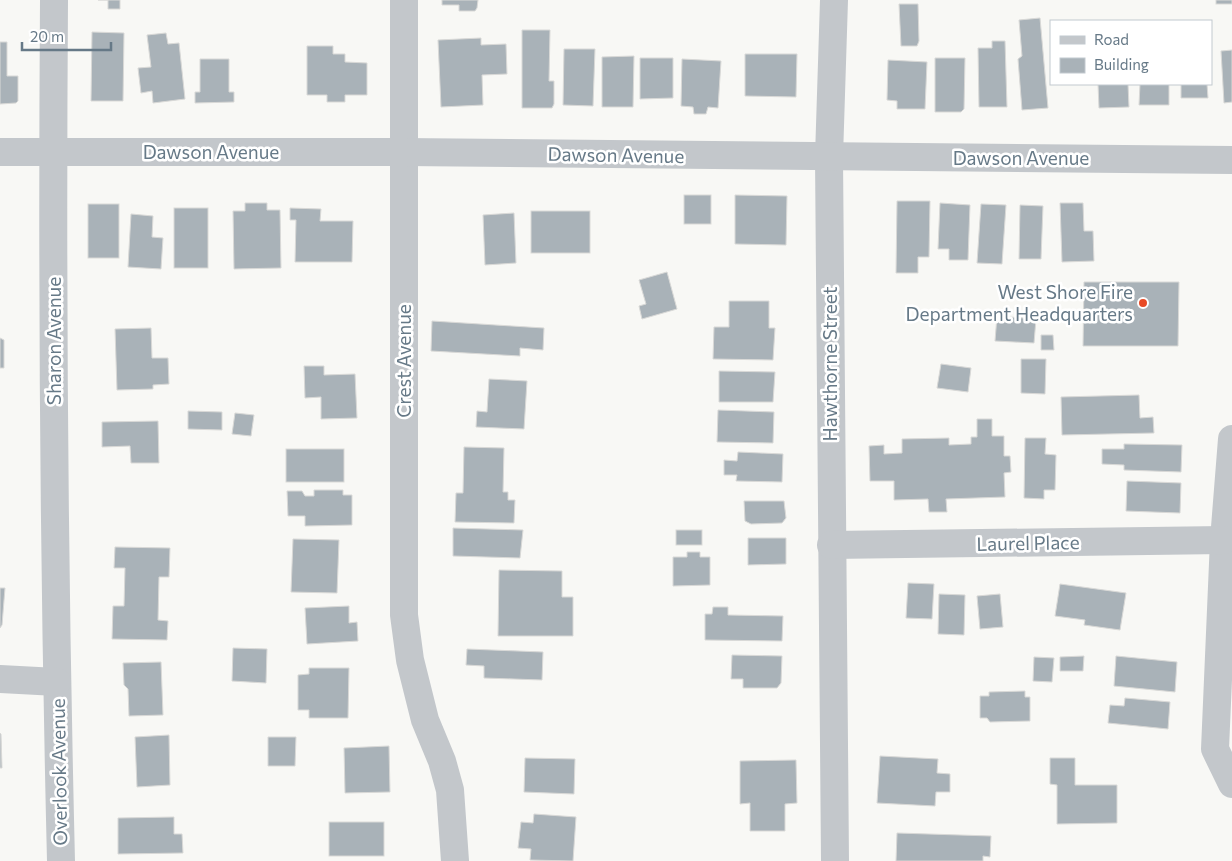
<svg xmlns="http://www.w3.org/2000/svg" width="1232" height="861" viewBox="0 0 1232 861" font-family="Commissioner,sans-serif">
	<rect width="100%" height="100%" fill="#f8f8f5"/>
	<!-- building -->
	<g fill="#a9b2b8" stroke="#d9d9d7">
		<path d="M98 0H120V9H108V0Z"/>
		<path d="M442 0H478L477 8 475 11H459V5H442Z"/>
		<rect x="1216" y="0" width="16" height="4"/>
		<path d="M899 4H918L919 41 917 46H901Z"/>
		<path d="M1040 18 1048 108 1022 110 1018 59 1022 56 1019 20Z"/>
		<path d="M522 30H550L549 81H554V104L552 108H522Z"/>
		<path d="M92 32 124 33 123 101H91Z"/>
		<path d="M166 33 168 44 179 43 185 99 153 103 152 91 141 93 138 68 151 67 147 35Z"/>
		<path d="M481 38V45L506 44 507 74 482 75 483 105 441 107 438 40Z"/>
		<path d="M992 41H1005L1007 107H979L978 48H992Z"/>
		<path d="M0 42H7V76H18V101L16 103 0 104Z"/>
		<path d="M307 46H333V54H345V62L367 63V95H345V102H327V95H307Z"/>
		<path d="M564 49H595L593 106 563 105Z"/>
		<path d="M1232 50V102L1224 103 1221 51Z"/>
		<path d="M745 54H797L796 97 745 96Z"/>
		<path d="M634 56 633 107H602V57Z"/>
		<path d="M640 58H673V98L640 99Z"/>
		<path d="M935 58H965L964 109 961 112H935Z"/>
		<path d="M200 59H229V92H234V102L195 103V92H200Z"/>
		<path d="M682 59 721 61 718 108 708 107 706 114H694L693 107 681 106Z"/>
		<path d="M888 60 927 62 925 109H897V101L887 100Z"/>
		<path d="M1098 84H1128L1129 107 1099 108Z"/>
		<path d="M1140 84H1169V105H1139Z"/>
		<path d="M1181 84H1207L1208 98H1181Z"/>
		<rect x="684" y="195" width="27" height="29"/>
		<path d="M735 195 787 196 786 245 735 244Z"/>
		<path d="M897 201H930L929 257H918V273H896Z"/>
		<path d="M245 203H267V210H280L281 268 234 269 233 211H245Z"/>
		<path d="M940 203 970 205 968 260H949V249H938Z"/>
		<path d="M1060 203H1083L1084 231H1093L1094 261 1062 262Z"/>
		<rect x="88" y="204" width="31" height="54"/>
		<path d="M981 204 1006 205 1002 264 977 263Z"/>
		<path d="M1020 205 1043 206 1041 259H1019Z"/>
		<rect x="174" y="208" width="34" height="60"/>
		<path d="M290 208 321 209 320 221H353L352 262H295L296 220H290Z"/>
		<rect x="531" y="211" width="59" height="42"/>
		<path d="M514 213 516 263 485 265 483 215Z"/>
		<path d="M131 214 153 216 152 237 163 238 161 269 128 267Z"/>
		<path d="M667 272 677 309 642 319 639 306 646 304 639 280Z"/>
		<path d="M1084 282H1179L1178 346H1083Z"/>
		<path d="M729 301H769V328H775L773 360 713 359 714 327H729Z"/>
		<path d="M997 316 1036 319 1034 343 995 341Z"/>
		<path d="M432 321 544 328 543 350 520 348V356L431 351Z"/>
		<path d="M151 328 152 358H168L169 384 153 385V389L117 390 115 329Z"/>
		<path d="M1041 335H1053L1054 350H1041Z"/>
		<path d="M0 338 4 340V368H0Z"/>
		<path d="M1021 359H1046L1045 394 1021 393Z"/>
		<path d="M941 364 971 368 968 392 937 388Z"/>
		<path d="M304 366H324V375L355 374 357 418 321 419V397L305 398Z"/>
		<path d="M719 371 775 372 773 402H719Z"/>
		<path d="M489 379 527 381 524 429 476 427 477 411 487 412Z"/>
		<path d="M1139 395 1140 418 1153 417 1154 433 1062 435 1061 397Z"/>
		<path d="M718 410 774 412 773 443 717 442Z"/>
		<path d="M188 411 222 412V430L188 429Z"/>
		<path d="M235 413 254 415 251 436 232 434Z"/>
		<path d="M977 419H992V436H1004V456H1010L1011 472 1004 473 1005 497 946 499 947 512H929L928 499 894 500V481H870L869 446 884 445V454L902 453V439L949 438V445L971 444V437H977Z"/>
		<path d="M158 421 159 463H131L130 446 102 447V422Z"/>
		<path d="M1025 438H1046L1045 454 1056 455 1055 490H1044V499L1024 498Z"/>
		<path d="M1124 444 1182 445 1181 472 1124 470V465L1102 464V449H1124Z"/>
		<path d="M464 447 504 448 503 492H508V500H515L514 523 455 522 456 493H463Z"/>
		<rect x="286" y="449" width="58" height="33"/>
		<path d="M738 452 783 454 782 482 736 481 737 475H724V460L737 461Z"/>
		<path d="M1127 481 1181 483 1180 513 1126 511Z"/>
		<path d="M314 490H343V495H352V525L305 526V516H288L287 491H302L305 496H314Z"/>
		<path d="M744 501H784L786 518 782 523 751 524 745 521Z"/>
		<path d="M453 528 523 530 520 558 453 556Z"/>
		<rect x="676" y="530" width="26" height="15"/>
		<path d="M748 538H786V564L748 565Z"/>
		<path d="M293 539 339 540 337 593 291 592Z"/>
		<path d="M115 547 170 548 169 577H159L158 620 168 621 167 640 112 639 113 606H124L125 568H114Z"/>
		<path d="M687 552H700V557H710V585L673 586V557H687Z"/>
		<path d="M499 570 562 571V597H573V636H498Z"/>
		<path d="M908 583 934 584 932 619 906 618Z"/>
		<path d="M1060 584 1126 593 1120 630 1084 625 1085 620 1055 616Z"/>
		<path d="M0 588H5L2 625 0 628Z"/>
		<path d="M939 594 965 595 964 635 938 634Z"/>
		<path d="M1000 594 1003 627 980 629 977 596Z"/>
		<path d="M349 606V623L357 622 358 641 307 644 305 608Z"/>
		<path d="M713 607H728V615L783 616 782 641 705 640V614H712Z"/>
		<path d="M233 648 267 649 266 683 232 681Z"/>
		<path d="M467 649 543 652 542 680 484 678V666L466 665Z"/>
		<path d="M732 655 782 656 781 683 777 688H743V679H731Z"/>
		<path d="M1084 656 1083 671H1060V657Z"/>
		<path d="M1116 656 1177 662 1175 692 1114 686Z"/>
		<path d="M1034 657 1054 658 1052 682 1033 681Z"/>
		<path d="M161 662 163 715 129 716 128 689 124 685 123 663Z"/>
		<path d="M309 668H349L348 718H309V710H298V675L309 674Z"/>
		<path d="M1025 691V697H1030V721L990 722 987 718H980V696H989V692Z"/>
		<path d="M1125 698 1170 702 1168 729 1108 723 1110 705 1124 706Z"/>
		<path d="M0 733 1 734 2 768H0Z"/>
		<path d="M169 735 170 785 137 787 135 737Z"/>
		<path d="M268 737H296L295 766H268Z"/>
		<path d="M389 746 390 792 345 793 344 748Z"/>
		<path d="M880 756 938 759 937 773 950 774V792H936L935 806 877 803Z"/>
		<path d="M525 758 575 759 574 794 524 792Z"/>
		<path d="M1050 758H1075V785H1117V823L1057 824V785L1050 784Z"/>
		<path d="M796 760 797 803 785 804V831H750V803L740 804V761Z"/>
		<path d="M534 814 576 817 573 861 530 860 531 849 518 848 521 822 533 823Z"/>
		<path d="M174 817V834H182L183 853 118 854V818Z"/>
		<rect x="329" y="822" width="55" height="34"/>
		<path d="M897 833 991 836 990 857 983 856V861H896Z"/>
	</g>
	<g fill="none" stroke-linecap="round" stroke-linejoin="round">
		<!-- street -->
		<g stroke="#c3c7cb" stroke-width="28">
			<path d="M54 0C52 287 54 574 61 861"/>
			<path d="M404 0V615L410 660 425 720 442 761 450 790 455 861"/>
			<path d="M834 0 829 157 835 861"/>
			<path d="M0 152H404L1232 160"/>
			<path d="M1232 439 1224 540 1215 749 1232 784"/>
			<path d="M831 545 1224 540"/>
			<path d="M0 679 57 682"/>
		</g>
	</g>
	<!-- markers -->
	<circle fill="#e84a25" stroke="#fff" stroke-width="2" cx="1143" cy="303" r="5"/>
	<g text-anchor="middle" stroke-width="5" stroke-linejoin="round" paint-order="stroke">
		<!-- street labels -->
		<g font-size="19" fill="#667987" stroke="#fff">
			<text x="211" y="159">Dawson Avenue</text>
			<text transform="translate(616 155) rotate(1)" y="7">Dawson Avenue</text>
			<text x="1021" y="165">Dawson Avenue</text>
			<text transform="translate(54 341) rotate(-90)" y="7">Sharon Avenue</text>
			<text transform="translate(404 361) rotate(-90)" y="7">Crest Avenue</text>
			<text transform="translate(830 364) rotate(-90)" y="7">Hawthorne Street</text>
			<text transform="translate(1028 543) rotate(-1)" y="7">Laurel Place</text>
			<text transform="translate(59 772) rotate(-91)" y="7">Overlook Avenue</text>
		</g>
		<!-- poi labels -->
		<g font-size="19" fill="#667987" stroke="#fff" text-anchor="end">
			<text x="1133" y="299">West Shore Fire<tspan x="1133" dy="22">Department Headquarters</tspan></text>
		</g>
	</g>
	<!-- legend -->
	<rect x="1050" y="20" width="162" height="65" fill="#ffffff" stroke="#c2c9cf"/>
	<rect x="1060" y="36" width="25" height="8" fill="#c3c7cb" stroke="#c2c9cf"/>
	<text x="1094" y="45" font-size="15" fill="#667987">Road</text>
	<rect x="1060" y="58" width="25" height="15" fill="#a9b2b8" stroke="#c2c9cf"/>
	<text x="1094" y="70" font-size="15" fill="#667987">Building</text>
	<!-- scale -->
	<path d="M22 42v8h89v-8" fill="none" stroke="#667987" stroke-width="2.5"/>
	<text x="30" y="42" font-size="15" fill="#667987" stroke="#ffffff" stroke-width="4" paint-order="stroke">20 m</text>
</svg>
